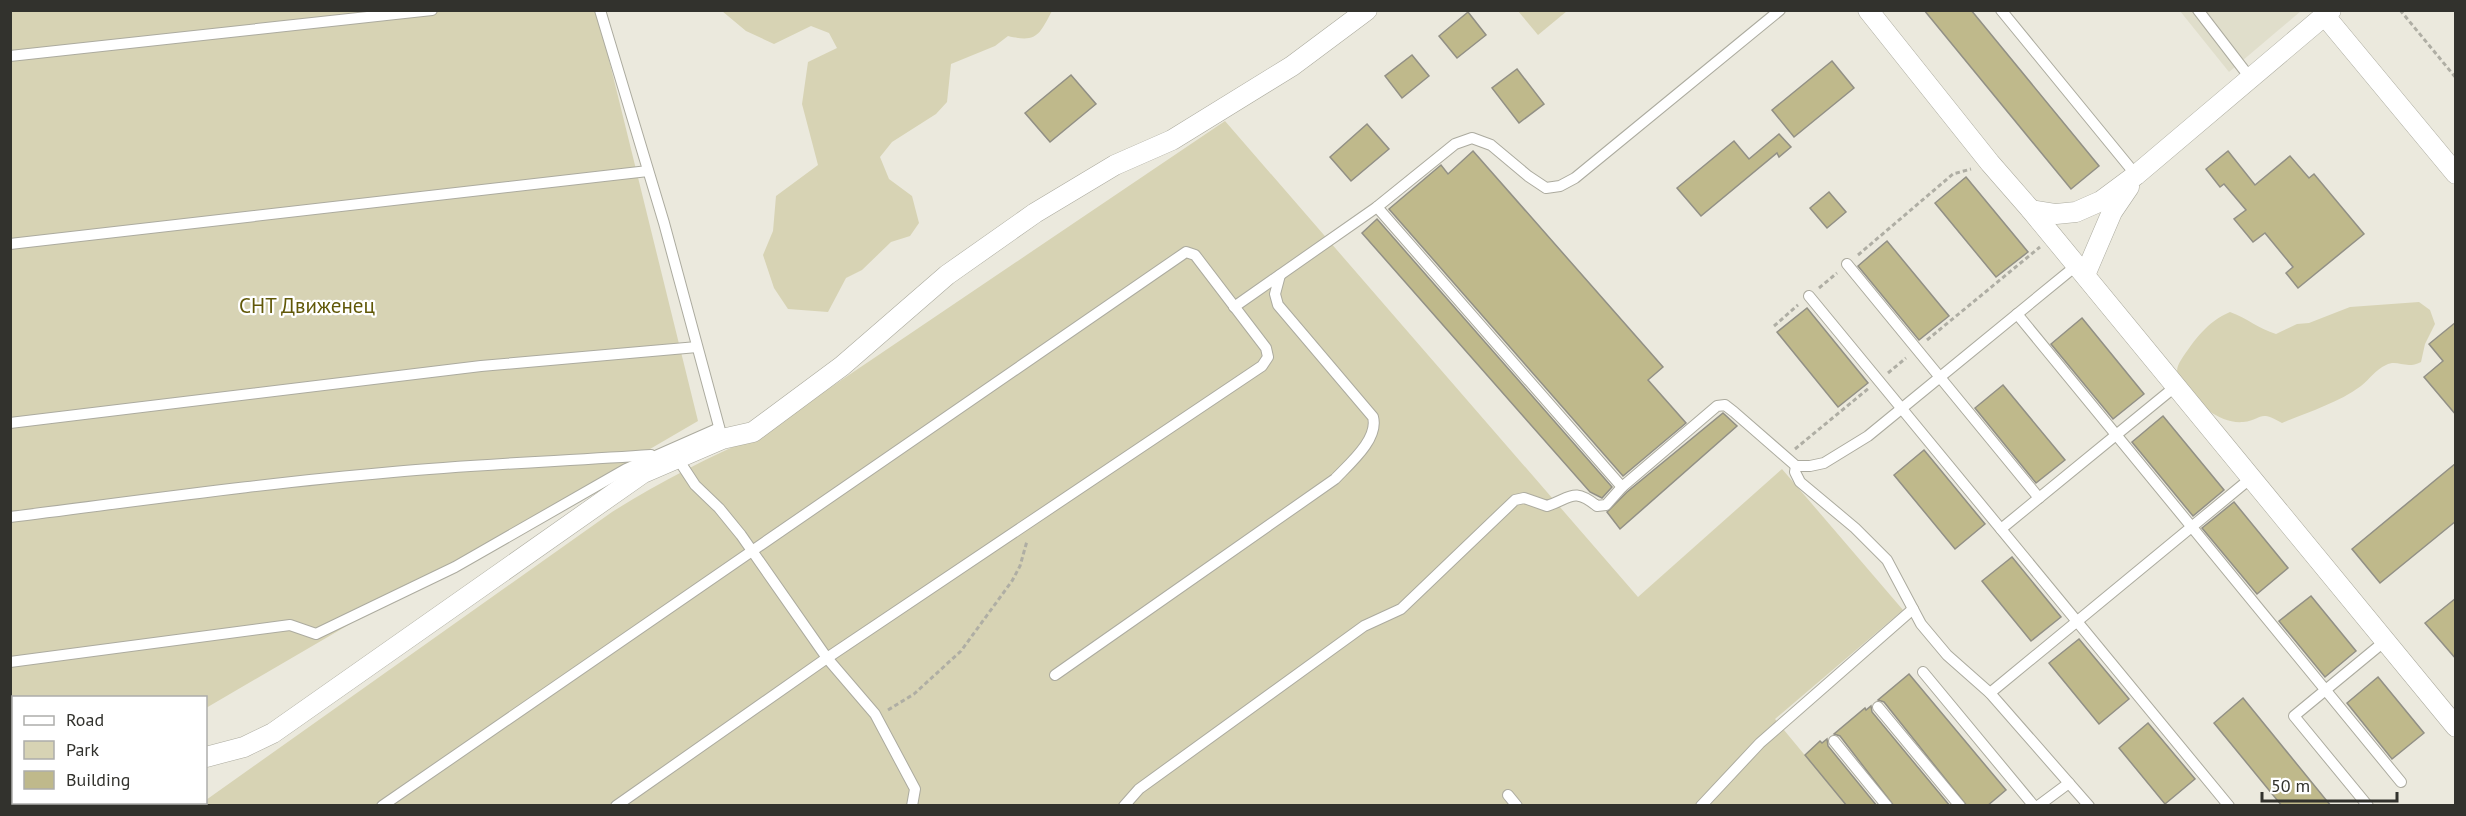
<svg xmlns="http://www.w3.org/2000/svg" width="2466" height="816" viewBox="0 0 2466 816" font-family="'PT Sans',sans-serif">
	<rect width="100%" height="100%" fill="#ebe9dd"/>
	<!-- built -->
	<path fill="#e0decb" d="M2180 11H2301L2229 72Z"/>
	<!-- green -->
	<g fill="#d7d3b4">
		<path d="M10 11H597L698 421 206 708V698H14V802L44 803 38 805H11Z"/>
		<path d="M722 11H1052C1039 35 1037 43 1008 36L995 46 951 64 947 102 936 114 892 142 880 157 889 179 912 196 919 223 910 236 891 242 862 270 846 278 828 312 788 309 774 288 763 255 773 231 776 196 818 165 802 104 808 62 837 48 829 33 811 26 774 44 746 31Z"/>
		<path d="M1518 11H1567L1538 35Z"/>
		<path d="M1225 121 1638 597 1782 469 1903 610 1775 719 1846 805 197 806 206 802V800L612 512C660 482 708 457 760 435Z"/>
		<path d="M2419 302 2430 310 2435 324 2425 344 2421 362C2405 370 2398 359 2386 365 2375 370 2370 379 2361 386 2338 403 2308 412 2282 423 2258 409 2263 420 2243 422 2220 424 2198 404 2185 388 2177 379 2174 370 2181 360 2195 339 2207 322 2230 312 2247 318 2259 329 2276 334L2297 324 2309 323 2350 307Z"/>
	</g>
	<!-- building -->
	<g fill="#bfb98b" stroke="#929085" stroke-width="1.5">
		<path d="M1924 10H1971L2099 166 2071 189Z"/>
		<path d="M1468 12 1486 35 1457 58 1439 36Z"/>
		<path d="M1412 55 1429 76 1402 98 1385 76Z"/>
		<path d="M1832 61 1854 88 1794 137 1772 110Z"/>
		<path d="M1517 69 1544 104 1519 123 1492 88Z"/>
		<path d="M1071 75 1096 104 1050 142 1025 113Z"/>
		<path d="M1367 124 1389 149 1351 181 1330 157Z"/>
		<path d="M1779 134 1791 147 1779 157 1777 153 1701 216 1677 188 1734 141 1749 159Z"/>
		<path d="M1473 151 1663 367 1648 380 1686 423 1623 476 1389 209 1441 165 1448 174Z"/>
		<path d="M2228 151 2255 185 2290 156 2309 178 2314 174 2364 234 2298 288 2286 273 2293 267 2265 233 2253 242 2234 219 2246 210 2224 184 2220 187 2206 169Z"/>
		<path d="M1966 177 2028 252 1996 277 1935 203Z"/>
		<path d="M1829 192 1846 212 1827 228 1810 208Z"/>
		<path d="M1377 219 1612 487 1602 498 1590 492 1362 233Z"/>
		<path d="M1887 241 1949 316 1919 340 1858 266Z"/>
		<path d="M1807 308 1868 383 1838 407 1777 332Z"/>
		<path d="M2082 318 2144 394 2113 419 2051 344Z"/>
		<path d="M2456 322V415L2424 377 2443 361 2429 344Z"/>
		<path d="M2003 385 2065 460 2036 483 1975 408Z"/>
		<path d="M1723 413 1737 426 1620 529 1607 512 1627 492Z"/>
		<path d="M2163 416 2224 490 2193 516 2132 442Z"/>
		<path d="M1924 450 1985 524 1955 549 1894 475Z"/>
		<path d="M2456 463V521L2380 583 2352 549Z"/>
		<path d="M2234 502 2288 568 2257 594 2202 528Z"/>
		<path d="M2012 557 2061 617 2031 641 1982 581Z"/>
		<path d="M2311 596 2356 651 2325 677 2279 621Z"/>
		<path d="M2456 598V659L2425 623Z"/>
		<path d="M2079 639 2129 699 2099 724 2049 663Z"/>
		<path d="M1909 674 2006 790 1987 806H1967L1884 702 1878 700Z"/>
		<path d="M2378 677 2424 733 2392 759 2347 703Z"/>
		<path d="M2243 698 2331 806H2282L2214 723Z"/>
		<path d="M1871 706 1872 712 1950 806H1894L1840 736 1834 734 1865 708 1866 710Z"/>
		<path d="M2148 723 2195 779 2165 804 2119 748Z"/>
		<path d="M1827 739 1828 746 1877 806H1847L1805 755 1820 741 1822 743Z"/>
	</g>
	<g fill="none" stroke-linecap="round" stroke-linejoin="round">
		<defs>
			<g id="service">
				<path d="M600 10 664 223 721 434"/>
				<path d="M2001 10 2136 175"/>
				<path d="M2198 10 2251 79"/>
				<path d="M10 56 432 10"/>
				<path d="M1377 207 1622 487 1717 406 1725 405 1734 412 1796 466H1810L1824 463 1868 436 2077 265"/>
				<path d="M10 244 648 171"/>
				<path d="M1847 264 2039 498"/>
				<path d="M1809 296 2229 806"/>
				<path d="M1234 307 1377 207 1455 144 1472 138 1491 145 1528 176 1546 188 1560 186 1575 178 1780 10"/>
				<path d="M2017 314 2401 782"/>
				<path d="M10 423 481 366 697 347"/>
				<path d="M678 459 695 485 719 508 741 535 827 658 875 714 915 789 912 806"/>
				<path d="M1796 466 1795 472 1800 482 1855 528 1887 560 1921 624 1947 655 1990 693 2089 806"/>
				<path d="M10 517C138 501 265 483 393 472 479 464 565 461 651 455"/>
				<path d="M2001 529 2176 386"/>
				<path d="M10 662 290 625 316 634 455 567 626 469 719 428"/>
				<path d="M1923 672 2034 806"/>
				<path d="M1055 675 1335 479C1349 464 1379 439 1373 417L1278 305 1275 294 1280 275"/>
				<path d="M1990 693 2251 478"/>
				<path d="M1878 707 1960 806"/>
				<path d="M1834 741 1887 806"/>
				<path d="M1508 795 1517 806"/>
				<path d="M382 806 1186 252 1195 255 1266 348 1268 357 1262 366 827 658 616 806"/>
				<path d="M1124 806 1139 789 1364 626 1401 609 1515 500 1524 498 1547 506C1571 498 1573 487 1597 506L1606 505 1622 487"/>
				<path d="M1701 806 1760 743 1913 609"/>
				<path d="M2038 806 2069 783"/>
				<path d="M2368 806 2294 716 2385 641"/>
			</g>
			<g id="minor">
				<path d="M1868 10 1990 163 2031 210 2456 727"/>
				<path d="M2325 16 2456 174"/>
				<path d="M2031 210 2056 214 2076 212 2101 201 2136 175 2331 10"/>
				<path d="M2085 275 2112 212 2129 187"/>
				<path d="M206 757 244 747 273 733 643 473 722 439 753 432 842 366 947 275 1035 213 1115 165 1172 140 1292 66 1367 10"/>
				<path d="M79 806 86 802"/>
			</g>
		</defs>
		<!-- service casing -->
		<use href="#service" stroke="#acab9f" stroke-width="12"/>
		<!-- minor casing -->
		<use href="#minor" stroke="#acab9f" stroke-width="21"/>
		<!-- path -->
		<g stroke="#afaea4" stroke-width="3" stroke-dasharray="4.5 3" stroke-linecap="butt">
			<path d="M2400 10 2456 78"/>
			<path d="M1858 255 1953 174 1971 169"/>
			<path d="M1819 288 1837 273"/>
			<path d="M1774 326 1798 305"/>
			<path d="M1927 340 2040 247"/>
			<path d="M1888 373 1906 358"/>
			<path d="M1795 449 1869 388"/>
			<path d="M888 710 914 694 961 651 1012 581 1020 566 1027 541"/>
		</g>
		<!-- service -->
		<use href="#service" stroke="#fff" stroke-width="10"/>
		<!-- minor -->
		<use href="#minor" stroke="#fff" stroke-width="20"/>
	</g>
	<g text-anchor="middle" stroke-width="4.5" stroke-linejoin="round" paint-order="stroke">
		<!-- park labels -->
		<g font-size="21" fill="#615808" stroke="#fff">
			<text x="307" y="313">СНТ Движенец</text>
		</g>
	</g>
	<!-- border -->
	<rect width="2466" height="816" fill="none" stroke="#32322d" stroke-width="24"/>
	<!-- legend -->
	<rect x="12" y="696" width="195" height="108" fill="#ffffff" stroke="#adadab" stroke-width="1.5"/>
	<rect x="24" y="716" width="30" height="9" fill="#ffffff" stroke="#adadab" stroke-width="1.5"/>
	<text x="66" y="726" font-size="18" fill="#32322d">Road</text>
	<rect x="24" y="741" width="30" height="18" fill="#d7d3b4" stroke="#adadab" stroke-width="1.5"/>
	<text x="66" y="756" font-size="18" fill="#32322d">Park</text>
	<rect x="24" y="771" width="30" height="18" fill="#bfb98b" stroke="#adadab" stroke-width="1.5"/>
	<text x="66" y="786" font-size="18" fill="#32322d">Building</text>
	<!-- scale -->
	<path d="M2262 792v9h135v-9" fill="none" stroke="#32322d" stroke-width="3"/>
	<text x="2271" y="792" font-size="18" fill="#32322d" stroke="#ffffff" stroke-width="4.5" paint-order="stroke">50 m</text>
</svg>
